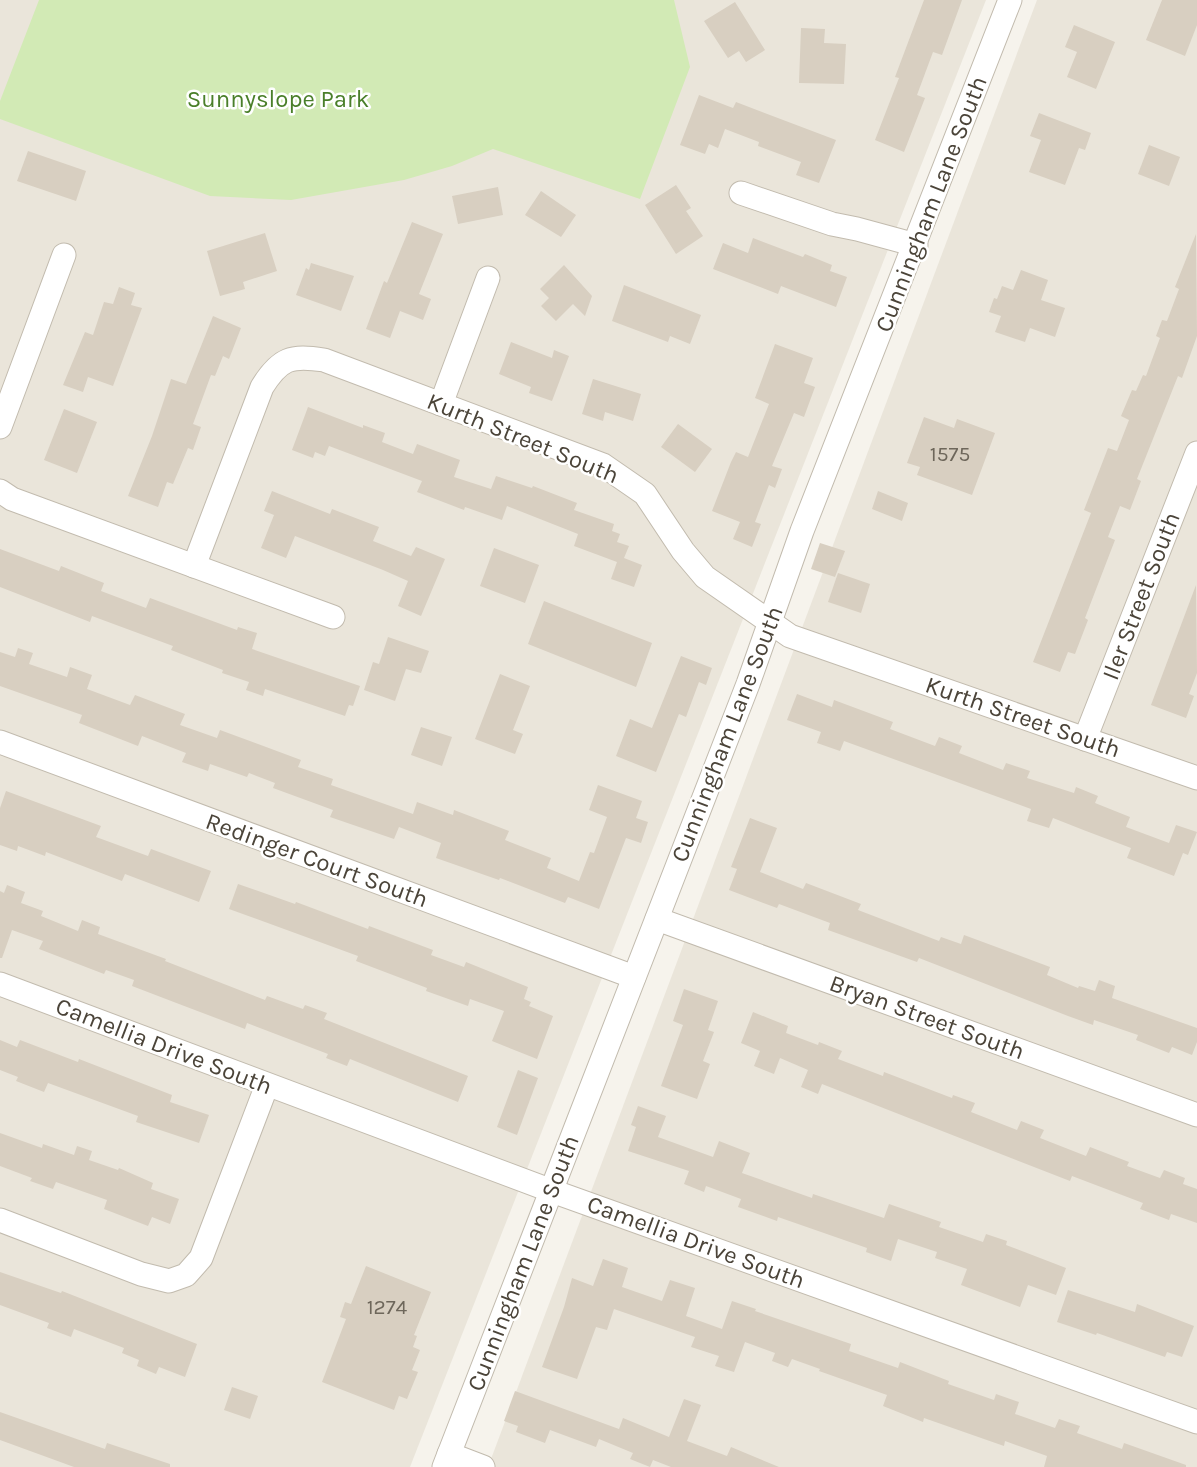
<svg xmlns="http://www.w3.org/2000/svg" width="1197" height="1467" viewBox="0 0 1197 1467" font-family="Karla,sans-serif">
	<rect width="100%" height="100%" fill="#f6f3ec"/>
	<!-- residential -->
	<g fill="#eae5da">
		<path d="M0 0H986L410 1467H0Z"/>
		<path d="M1037 0H1197V1467H488Z"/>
	</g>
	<!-- green -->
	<path fill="#d2eab5" d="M39 0H674L690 67 640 199 493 149 452 166 404 180 291 200 210 196 0 119V101Z"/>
	<!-- building -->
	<g fill="#d8cfc1">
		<path d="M924 0H962L942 55 933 52 917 95 925 98 904 152 875 140 899 78 895 77Z"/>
		<path d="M1162 0H1197V25L1185 56 1146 40Z"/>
		<path d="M735 2 765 50 746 62 739 51 728 58 704 21Z"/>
		<path d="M1074 25 1115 42 1096 89 1067 77 1077 52 1065 47Z"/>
		<path d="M801 28 825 29 824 43 846 44 844 84 799 83Z"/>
		<path d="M699 95 733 108 736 102 836 140 819 183 796 175 801 162 758 146 759 142 725 129 718 148 709 144 705 154 680 145Z"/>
		<path d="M1039 113 1091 133 1085 150 1079 148 1065 185 1029 172 1041 140 1030 136Z"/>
		<path d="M1149 145 1180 157 1169 186 1138 174Z"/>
		<path d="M28 151 86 171 76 201 17 181Z"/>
		<path d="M676 185 691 208 686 211 703 236 676 254 645 205Z"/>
		<path d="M498 187 503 215 458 224 452 196Z"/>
		<path d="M541 191 576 215 561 237 525 215Z"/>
		<path d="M412 222 443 234 419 294 431 299 423 320 400 311 390 338 366 329 384 281 387 283Z"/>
		<path d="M265 233 277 271 243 282 245 289 220 296 207 251Z"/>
		<path d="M1196 234 1197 336 1182 378 1178 376 1137 479 1141 481 1130 510 1120 506 1108 537 1115 540 1085 618 1088 620 1075 654 1068 652 1060 672 1033 662 1091 513 1084 510 1108 448 1117 451 1129 420 1121 416 1132 390 1136 391 1143 375 1146 376 1160 338 1156 336 1162 320 1167 321 1179 289 1175 287Z"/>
		<path d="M753 238 803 257 805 254 832 265 830 271 847 277 836 307 781 286 778 294 713 269 723 243 748 253Z"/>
		<path d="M311 263 354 276 341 311 296 295 306 268 309 270Z"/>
		<path d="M564 265 592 296 585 316 573 304 556 321 541 306 549 298 540 289Z"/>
		<path d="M1021 270 1048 280 1041 300 1065 308 1055 337 1030 328 1025 342 995 332 1001 316 989 312 994 298 997 299 1002 286 1013 290Z"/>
		<path d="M624 285 701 315 690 344 670 336 668 342 612 321Z"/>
		<path d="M119 287 135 293 131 305 142 308 113 386 88 377 83 392 63 385 85 332 93 335 104 302 113 304Z"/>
		<path d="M213 316 241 328 229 359 223 356 215 376 211 375 193 424 201 427 193 450 188 448 173 484 167 482 158 507 128 496 152 436 171 379 186 384Z"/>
		<path d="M511 342 552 358 554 350 569 356 552 401 529 393 531 387 499 374Z"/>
		<path d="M775 344 813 358 804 383 815 387 804 417 794 413 772 466 782 469 775 488 769 485 755 522 761 524 752 547 733 539 740 522 712 511 731 462 736 452 748 457 769 404 755 398Z"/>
		<path d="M593 379 641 394 633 421 605 412 603 421 582 414Z"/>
		<path d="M308 407 363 428V425L385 433 382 442 413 454 417 444 460 460 454 477 491 489 496 476 532 488 533 486 577 503 574 510 614 524 612 531 620 534 617 542 629 546 624 558 642 565 634 587 611 579 617 562 574 546 578 534 507 506 502 520 465 507 464 510 417 492 422 481 329 446 325 456 315 452 313 458 292 450Z"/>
		<path d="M64 409 97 422 77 473 44 460Z"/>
		<path d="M924 417 954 428 957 419 995 433 972 495 917 475 920 467 907 463Z"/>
		<path d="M678 424 712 449 695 472 661 447Z"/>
		<path d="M272 491 330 514 332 509 379 527 373 541 411 556 416 547 445 559 421 616 398 606 408 581 383 570 295 536 286 558 261 548 274 515 264 511Z"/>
		<path d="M878 491 908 503 902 521 872 509Z"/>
		<path d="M820 543 845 551 835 577 811 569Z"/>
		<path d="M494 548 539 565 525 603 480 586Z"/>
		<path d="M0 549 59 571 61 566 104 583 101 591 146 608 150 598 237 630 238 627 257 633 252 649 360 686 353 706 349 705 345 716 265 689 263 696 246 690 249 682 222 673 223 670 171 650 173 646 92 616 90 622 0 587Z"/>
		<path d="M838 573 870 584 861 613 828 602Z"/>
		<path d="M1196 585 1197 673 1189 694 1194 696 1186 718 1151 705Z"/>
		<path d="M544 601 652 643 636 687 528 644Z"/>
		<path d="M388 637 429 651 421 673 406 669 395 701 364 690 373 662 379 664Z"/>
		<path d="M18 648 33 653 29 664 67 677 70 667 92 675 87 689 130 705 135 695 185 714 180 725 217 738 220 730 301 760 298 767 333 779 331 785 413 814 417 802 453 815 454 810 509 831 505 840 551 858 547 868 579 881 590 852 594 853 607 817 589 810 598 785 642 801 636 818 648 822 641 843 626 838 599 909 568 897 565 903 500 878 499 880 436 858 441 843 399 827 394 839 330 817 333 810 273 788 275 783 249 773 247 777 210 764 208 771 182 762 186 753 142 736 138 746 79 723 82 715 0 686V652L15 657Z"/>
		<path d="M681 656 712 668 706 685 699 682 686 717 679 714 656 772 616 756 630 719 652 728Z"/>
		<path d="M500 674 530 686 513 730 523 734 515 754 475 739Z"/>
		<path d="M797 694 832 707 834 700 893 722 890 729 935 746 939 737 962 746 959 753 1003 770 1006 763 1030 771 1027 778 1074 793 1076 787 1098 796 1095 803 1130 817 1126 827 1169 843 1176 825 1197 832 1188 855 1183 853 1174 876 1127 858 1131 848 1086 831 1053 818 1049 828 1027 821 1031 809 844 741 840 751 817 743 821 732 787 720Z"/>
		<path d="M421 727 452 737 442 766 411 755Z"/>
		<path d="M6 791 101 826 96 837 148 856 151 849 211 871 199 902 125 874 122 881 46 852 45 856 18 846 17 851 0 845V808Z"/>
		<path d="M750 818 777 828 760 872 803 889 806 883 861 904 858 910 939 941 941 937 961 944 964 935 1050 967 1047 975 1078 988 1079 986 1095 991 1099 980 1115 986 1112 998 1197 1028V1042L1192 1055 1172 1047 1169 1053 1136 1040 1138 1035 1094 1020 1093 1025 1068 1016 919 958 917 962 828 930 830 923 779 904 777 908 729 890 737 869 731 867Z"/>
		<path d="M238 884 295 904 296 902 368 929 369 926 433 950 431 955 464 967 466 962 528 987 524 999 531 1002 529 1006 553 1016 537 1059 492 1041 504 1011 470 999 468 1006 426 991 427 988 356 961 358 956 229 909Z"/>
		<path d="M7 885 25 892 21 903 43 911 41 916 78 931 82 920 100 927 98 934 166 959 165 961 265 1000 267 996 303 1009 305 1005 327 1013 324 1019 468 1076 458 1102 350 1059 347 1066 326 1058 328 1054 247 1023 245 1029 179 1004 132 986 134 980 106 970 104 974 39 949 43 941 12 930 2 958H0V891L4 893Z"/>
		<path d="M684 989 718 1001 708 1030 714 1032 703 1061 710 1064 697 1099 661 1086 683 1025 673 1021Z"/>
		<path d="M753 1012 788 1026 786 1033 818 1045 819 1042 842 1051 838 1059 883 1076 884 1072 952 1098 953 1095 975 1103 971 1112 1017 1130 1021 1121 1044 1130 1040 1138 1086 1156 1090 1147 1129 1162 1127 1166 1160 1178 1164 1170 1185 1178 1183 1184 1197 1189V1223L1171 1214 1169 1220 1140 1209 1143 1203 1072 1176 1070 1181 822 1084 818 1094 801 1087 808 1070 780 1058 774 1074 754 1066 760 1051 741 1043Z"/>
		<path d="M0 1040 17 1047 20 1040 78 1062 79 1059 172 1095 170 1102 209 1115 199 1143 136 1122 138 1116 48 1083 44 1092 16 1081 18 1077 0 1070Z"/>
		<path d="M518 1070 538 1078 517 1135 497 1127Z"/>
		<path d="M638 1106 666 1116 658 1137 713 1157 719 1141 750 1153 742 1173 812 1198 813 1194 884 1218 889 1204 941 1222 939 1227 983 1242 986 1234 1007 1241 1006 1245 1066 1268 1056 1295 1028 1285 1020 1307 961 1285 967 1269 935 1258 937 1252 898 1239 891 1261 866 1252 867 1248 778 1217 777 1221 738 1207 741 1199 706 1186 704 1192 684 1184 689 1171 628 1151 636 1127 631 1125Z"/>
		<path d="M0 1133 42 1148 43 1144 74 1155 77 1146 92 1151 89 1160 118 1170 119 1168 153 1183 151 1189 179 1199 170 1224 152 1217 148 1226 104 1209 107 1200 56 1182 53 1189 30 1181 32 1178 0 1166Z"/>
		<path d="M603 1259 628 1268 622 1287 662 1301 670 1280 695 1288 686 1316 722 1329 732 1301 756 1309 755 1311 851 1344 849 1351 898 1368 900 1362 949 1381 948 1384 994 1400 996 1394 1019 1402 1015 1414 1055 1428 1059 1419 1080 1426 1077 1433 1122 1449 1124 1443 1186 1465V1467H1044L1047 1456 1005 1441 1004 1446 924 1418 923 1422 883 1406 887 1395 819 1371 820 1369 792 1359 788 1367 772 1361 775 1353 745 1342 734 1372 715 1366 719 1356 691 1347 695 1337 614 1309 607 1330 596 1327 577 1379 542 1367 564 1307 572 1278 593 1286Z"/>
		<path d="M366 1266 431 1292 414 1335 417 1336 413 1347 420 1350 412 1370 418 1372 407 1399 399 1396 394 1410 322 1382 346 1319 340 1317 345 1302 351 1304Z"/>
		<path d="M0 1272 61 1293 62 1291 197 1344 185 1377 159 1367 156 1374 137 1366 139 1360 122 1353 124 1348 74 1329 71 1337 47 1328 49 1323 0 1305Z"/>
		<path d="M1068 1290 1135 1312 1137 1304 1194 1326 1182 1357 1167 1352 1165 1357 1097 1333 1096 1335 1057 1322Z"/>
		<path d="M232 1387 258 1396 250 1419 224 1410Z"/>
		<path d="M515 1391 619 1429 623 1418 669 1437 684 1399 701 1405 687 1441 727 1456 731 1447 779 1467H671L653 1460 650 1467 630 1459 633 1453 599 1439 596 1447 550 1430 545 1443 516 1432 518 1426 504 1421Z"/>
		<path d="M0 1412 105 1449 107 1443 170 1464V1467H74L0 1440Z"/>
	</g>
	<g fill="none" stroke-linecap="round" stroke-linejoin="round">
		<defs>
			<g id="minor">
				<path d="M741 193 832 224 857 229 916 245"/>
				<path d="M441 404 488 278"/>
				<path d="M0 427 64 255"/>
				<path d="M0 491 12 499 333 617"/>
				<path d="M194 566 262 387C280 358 291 355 324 360L603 465 645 494 683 551 705 577 790 636 1197 778"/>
				<path d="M1085 739 1197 453"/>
				<path d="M0 742 634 977"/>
				<path d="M657 919 1197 1115"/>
				<path d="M0 984 552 1191 1197 1422"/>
				<path d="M0 1220 141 1274 169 1281 186 1275 201 1258 267 1085"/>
				<path d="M449 1454 483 1467"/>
				<path d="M444 1467 748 684 802 531 1010 0"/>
			</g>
		</defs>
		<!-- minor casing -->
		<use href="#minor" stroke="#c2bbae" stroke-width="25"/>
		<!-- minor -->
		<use href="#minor" stroke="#fff" stroke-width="23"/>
	</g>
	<g text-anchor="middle" stroke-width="5" stroke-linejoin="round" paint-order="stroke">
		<!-- number labels -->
		<g font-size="21" fill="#6e675b">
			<text x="950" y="461">1575</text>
			<text x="387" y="1314">1274</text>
		</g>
		<!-- park labels -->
		<g font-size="24" fill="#4a7f2a" stroke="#fff">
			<text x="278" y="107">Sunnyslope Park</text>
		</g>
		<!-- street labels -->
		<g font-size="24" fill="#4b4439" stroke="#fff">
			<text transform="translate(931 204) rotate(-69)" y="8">Cunningham Lane South</text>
			<text transform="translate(523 438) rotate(22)" y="8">Kurth Street South</text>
			<text transform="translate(1141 596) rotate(-69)" y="8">Iler Street South</text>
			<text transform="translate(1023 717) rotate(19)" y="8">Kurth Street South</text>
			<text transform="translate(727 734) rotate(-69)" y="8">Cunningham Lane South</text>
			<text transform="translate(317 860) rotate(20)" y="8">Redinger Court South</text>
			<text transform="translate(927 1017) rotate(20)" y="8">Bryan Street South</text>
			<text transform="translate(164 1046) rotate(21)" y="8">Camellia Drive South</text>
			<text transform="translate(696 1242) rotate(20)" y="8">Camellia Drive South</text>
			<text transform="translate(523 1263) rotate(-69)" y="8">Cunningham Lane South</text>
		</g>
	</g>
</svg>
